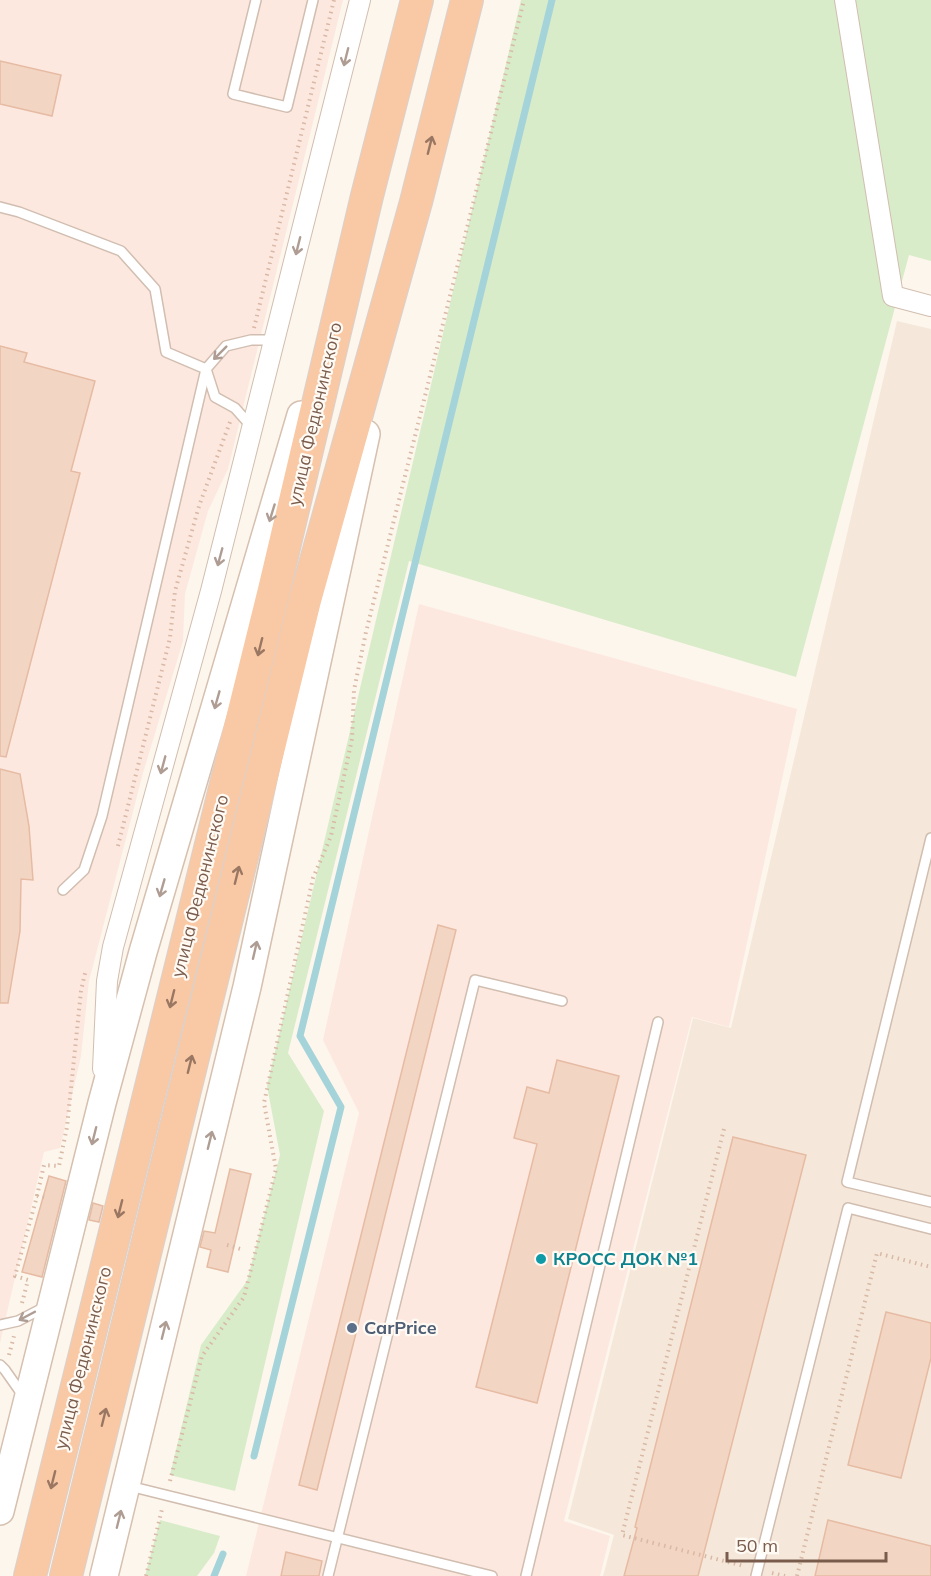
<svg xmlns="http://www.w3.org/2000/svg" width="931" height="1576" viewBox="0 0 931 1576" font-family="Mulish,sans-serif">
	<rect width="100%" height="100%" fill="#fdf6ec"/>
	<!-- residential -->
	<path fill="#f5e8da" d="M897 321 931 329V1576H603L614 1535 568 1519 693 1018 731 1028Z"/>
	<!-- commercial -->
	<g fill="#fde8e0">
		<path d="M0 0H343L228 469 208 511 185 594 183 641 143 773 89 981 81 1056 60 1148 44 1152 0 1343Z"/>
		<path d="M419 604 797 709 729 1027 692 1017 564 1521 610 1536 600 1576H246L359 1113 323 1040Z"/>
	</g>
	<!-- green -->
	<g fill="#d8ecc9">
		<path d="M521 0H931V261L909 255 796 677 409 561 288 1053 324 1111 235 1491 170 1475 201 1345 247 1281 280 1155 267 1086Z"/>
		<path d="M160 1520 220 1536 214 1553 197 1576H145Z"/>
	</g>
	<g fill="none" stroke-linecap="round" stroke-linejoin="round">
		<!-- stream -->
		<g stroke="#a5d3da" stroke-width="7">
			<path d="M254 1456 341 1107 300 1036 552 0"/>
			<path d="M214 1576 223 1554"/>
		</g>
	</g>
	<!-- building -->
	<g fill="#f3d5c3" stroke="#e6bba3" stroke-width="1.5">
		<path d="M0 61 61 75 52 116 0 104Z"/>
		<path d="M0 346 27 353 24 362 95 381 71 471 80 473 6 757 0 756Z"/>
		<path d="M0 769 20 774 29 826 33 880 21 879 20 931 8 1003H0Z"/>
		<path d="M438 925 456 930 317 1490 299 1485Z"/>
		<path d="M557 1060 619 1076 537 1403 476 1387 537 1144 514 1138 527 1087 549 1093Z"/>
		<path d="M733 1137 806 1155 698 1576H624L637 1528 635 1527Z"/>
		<path d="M230 1169 251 1174 228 1272 207 1267 211 1250 200 1247 204 1231 215 1233Z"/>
		<path d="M49 1176 66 1181 42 1277 22 1272Z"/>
		<path d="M93 1203 103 1206 99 1222 89 1220Z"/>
		<path d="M886 1312 931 1323V1358L901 1478 848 1465Z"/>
		<path d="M828 1520 931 1546V1576H815Z"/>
		<path d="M286 1552 322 1561 319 1576H281Z"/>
	</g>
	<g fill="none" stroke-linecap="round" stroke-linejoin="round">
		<defs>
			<g id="service">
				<path d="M256 0 233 94 287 107 313 0"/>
				<path d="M0 207 19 212 121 251 155 289 166 352 206 369 102 816 84 870 63 890"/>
				<path d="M251 426 235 408 215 397 206 369 226 346 251 340H274"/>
				<path d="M931 838 847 1182 931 1202"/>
				<path d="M0 1325 18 1321 45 1307"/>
				<path d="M0 1365 5 1370 24 1397"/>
				<path d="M129 1486 492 1576"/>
				<path d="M328 1576 475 980 562 1001"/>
				<path d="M526 1576 658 1022"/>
				<path d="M756 1576 848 1208 931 1229"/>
			</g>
			<g id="minor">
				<path d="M845 0 893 296 931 306"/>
				<path d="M103 1069 107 981 113 947 211 591 360 0"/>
			</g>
			<g id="secondary">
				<path d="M0 1511 102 1103 143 952 301 415"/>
				<path d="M104 1576 247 987 366 434"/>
			</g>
			<g id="trunk">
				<path d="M30 1576 274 590 367 196 417 0"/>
				<path d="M66 1576 305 600 416 202 467 0"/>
			</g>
		</defs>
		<!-- service casing -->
		<use href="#service" stroke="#d1beb0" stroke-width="12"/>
		<!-- minor casing -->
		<use href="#minor" stroke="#d1beb0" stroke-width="22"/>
		<!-- secondary casing -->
		<use href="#secondary" stroke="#d6c0b0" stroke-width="30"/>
		<!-- trunk casing -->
		<use href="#trunk" stroke="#dad1cd" stroke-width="34"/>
		<!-- path -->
		<g stroke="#d9b8a5" stroke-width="4" stroke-dasharray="1.5 4.5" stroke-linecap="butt">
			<path d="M254 328 334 0"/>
			<path d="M118 846 170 638 175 591 199 506 230 422"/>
			<path d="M724 1129 622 1535 744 1566"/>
			<path d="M37 1196 44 1165 59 1166 67 1127 81 991 86 969"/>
			<path d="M227 1245 244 1250"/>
			<path d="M22 1303 28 1280 15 1276 37 1196 47 1198"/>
			<path d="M9 1355 14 1336"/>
			<path d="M170 1481 202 1356 244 1297 276 1169 264 1103 313 878 331 836 352 739 354 690 366 632 524 0"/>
			<path d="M772 1573 785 1576"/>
			<path d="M146 1576 162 1509"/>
			<path d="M797 1576 877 1253 931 1267"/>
		</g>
		<!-- service -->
		<use href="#service" stroke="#fff" stroke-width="9"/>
		<!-- minor -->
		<use href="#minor" stroke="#fff" stroke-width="20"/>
		<!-- secondary -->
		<use href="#secondary" stroke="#fff" stroke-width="27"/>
		<!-- trunk -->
		<use href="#trunk" stroke="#f9c8a4" stroke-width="32"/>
	</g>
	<!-- one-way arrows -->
	<defs><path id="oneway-shaft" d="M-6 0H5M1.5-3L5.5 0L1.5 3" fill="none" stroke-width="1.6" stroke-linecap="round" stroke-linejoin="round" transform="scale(1.5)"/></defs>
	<g stroke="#af9d94">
		<use href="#oneway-shaft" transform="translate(346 57) rotate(104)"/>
		<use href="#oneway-shaft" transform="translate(298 246) rotate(104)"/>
		<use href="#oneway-shaft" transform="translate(220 353) rotate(135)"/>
		<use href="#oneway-shaft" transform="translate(272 513) rotate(107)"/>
		<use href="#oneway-shaft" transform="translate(220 557) rotate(105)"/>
		<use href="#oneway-shaft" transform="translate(217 700) rotate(106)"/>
		<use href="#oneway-shaft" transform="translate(163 765) rotate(105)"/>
		<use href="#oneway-shaft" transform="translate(162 888) rotate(106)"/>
		<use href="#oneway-shaft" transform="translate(255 950) rotate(-77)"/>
		<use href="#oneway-shaft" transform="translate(94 1136) rotate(104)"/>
		<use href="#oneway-shaft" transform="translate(210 1140) rotate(-76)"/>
		<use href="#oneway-shaft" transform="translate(27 1316) rotate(152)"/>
		<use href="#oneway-shaft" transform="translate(164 1330) rotate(-76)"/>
		<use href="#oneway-shaft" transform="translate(119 1519) rotate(-76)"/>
	</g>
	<g stroke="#9a7763">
		<use href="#oneway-shaft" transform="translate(430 145) rotate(-76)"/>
		<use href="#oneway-shaft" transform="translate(260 647) rotate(104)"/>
		<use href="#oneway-shaft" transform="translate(237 875) rotate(-76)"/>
		<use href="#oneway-shaft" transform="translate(172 999) rotate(104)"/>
		<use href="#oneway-shaft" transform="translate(190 1064) rotate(-76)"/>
		<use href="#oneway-shaft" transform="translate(120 1209) rotate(104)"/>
		<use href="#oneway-shaft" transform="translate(104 1417) rotate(-76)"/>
		<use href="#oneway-shaft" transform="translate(53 1480) rotate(104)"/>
	</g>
	<!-- markers -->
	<circle fill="#0f9aa8" stroke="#fffaf3" stroke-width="2" cx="541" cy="1259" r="6"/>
	<circle fill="#5c6f8a" stroke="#fffaf3" stroke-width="2" cx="352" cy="1328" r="6"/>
	<g text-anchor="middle" stroke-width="4.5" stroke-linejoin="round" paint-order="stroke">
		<!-- street labels -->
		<g font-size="18" fill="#7a5c4d" stroke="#fffaf3">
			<text transform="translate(315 414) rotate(-77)" y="6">улица Федюнинского</text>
			<text transform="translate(200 886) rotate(-76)" y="6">улица Федюнинского</text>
			<text transform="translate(83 1358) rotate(-76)" y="6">улица Федюнинского</text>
		</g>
		<!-- culture labels -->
		<g font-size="18" font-weight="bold" fill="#0d838f" stroke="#fffaf3" text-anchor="start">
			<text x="553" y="1265">КРОСС ДОК №1</text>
		</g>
		<!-- service labels -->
		<g font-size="18" font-weight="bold" fill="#4e5e75" stroke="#fffaf3" text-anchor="start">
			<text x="364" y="1334">CarPrice</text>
		</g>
	</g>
	<!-- scale -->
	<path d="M727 1552v9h159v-9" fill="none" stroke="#7a5c4d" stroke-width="3"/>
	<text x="736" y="1552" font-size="18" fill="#7a5c4d" stroke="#fffaf3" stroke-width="4.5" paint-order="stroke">50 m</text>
</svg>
